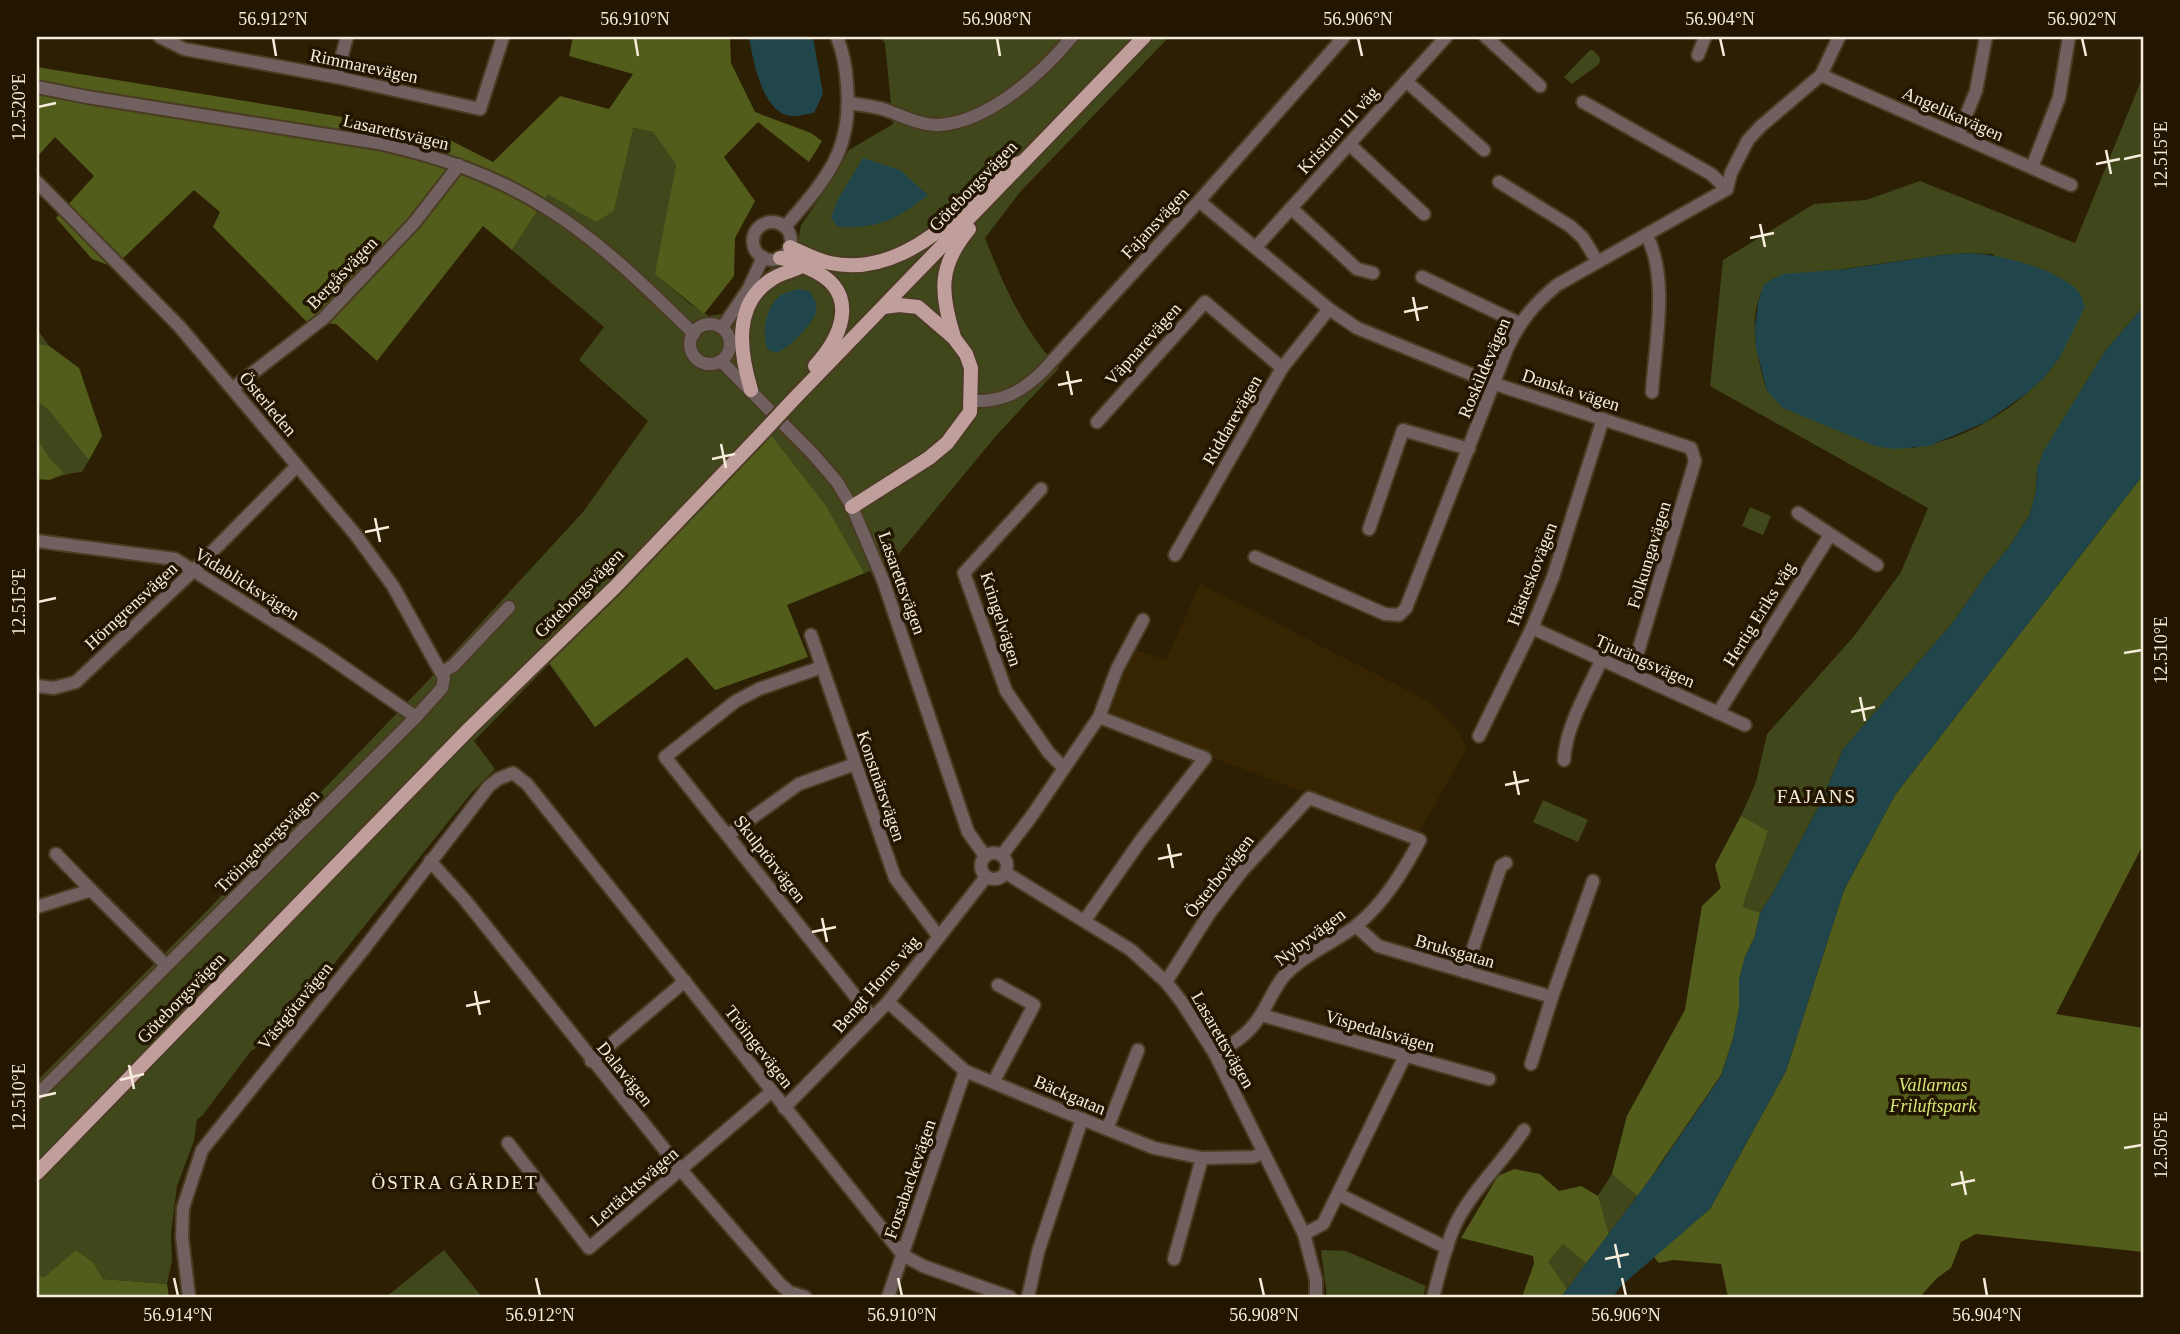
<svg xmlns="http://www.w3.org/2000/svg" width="2180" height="1334" viewBox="0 0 2180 1334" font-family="'Times New Roman',serif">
	<rect width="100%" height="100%" fill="#2d1f04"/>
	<!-- built -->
	<path fill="#372501" d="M1200 584 1411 692 1432 704 1444 715 1460 734 1467 748 1418 834 1194 751 1117 720 1112 715 1109 705 1135 650 1166 660Z"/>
	<!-- green -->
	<g fill="#40481b" fill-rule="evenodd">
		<path d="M879 37H1169L1020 192 985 238C1003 284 1024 332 1059 368L995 437 892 562 787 605 808 657 715 690 687 657 595 727 549 664 474 741 495 769 473 791 276 1036 251 1051 202 1116 197 1119 194 1141 177 1186 171 1233 172 1261 167 1284 103 1279 93 1262 76 1250 44 1277H37V1081L200 918 423 686 583 512 648 421 579 360 604 327 512 250 548 193 596 221 614 211 632 128 653 132 676 165 656 274 690 304 709 316 722 314 771 268 796 252 801 225 823 193 849 150 893 124 885 43Z"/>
		<path d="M1590 50 1594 51 1600 58 1599 64 1572 84 1564 77Z"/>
		<path d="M2143 55V307L2105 351 2044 452 2037 469 2036 491 2030 514 2009 547 1985 576 1954 621 1843 749 1822 800 1773 893 1760 913 1656 1171 1561 1297H1522L1534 1264 1578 1226 1612 1174 1627 1116 1685 1010 1702 906 1721 888 1715 865 1741 816 1756 782 1767 734 1855 635 1901 572 1928 508 1710 386 1723 260 1814 204 1866 200 1920 181 2075 243 2141 81ZM1968 253 1993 254 2060 357C2026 403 1970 440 1912 448L1767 391C1757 359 1743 304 1772 279L1941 255Z"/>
		<path d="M37 329 49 346 79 368 102 436 82 472C64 473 54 481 37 479Z"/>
		<path d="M1750 507 1771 516 1763 535 1742 526Z"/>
		<path d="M1543 800 1588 820 1578 842 1533 822Z"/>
		<path d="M444 1250 482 1297H386Z"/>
		<path d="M1321 1250 1346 1251 1426 1286 1423 1297H1327Z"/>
	</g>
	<!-- forest -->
	<g fill="#525c1b">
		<path d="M573 37H730L731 63 755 112 811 133 822 141 809 162 758 122 724 157 755 201 735 238 734 276 704 314 655 274 676 165 653 132 633 128 614 211 596 222 548 194 512 250 483 226 377 361 336 324 306 321 213 227 220 212 194 190 114 267 92 259 56 218 94 176 55 137 37 157V67L379 123 444 137 493 162 560 96 609 109 633 74 569 56Z"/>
		<path d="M37 344 49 346 79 368 102 436 89 460 48 409 37 401Z"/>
		<path d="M770 434 826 506 864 573 787 605 808 657 715 690 687 657 595 727 550 663Z"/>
		<path d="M37 439 50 459 64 473 50 480 37 479Z"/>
		<path d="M2143 475V845L2056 1014 2143 1028V1252L1976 1234 1961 1242 1951 1268 1937 1278 1920 1297H1728L1721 1264 1673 1260 1659 1263 1653 1256 1710 1209 1786 1071 1844 890 1895 795Z"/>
		<path d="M1741 816 1768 831 1742 907 1760 913 1755 936 1745 957 1739 980V1008L1733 1039 1721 1075 1638 1196 1612 1174 1627 1116 1685 1010 1702 906 1721 888 1715 865Z"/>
		<path d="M1514 1169 1540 1174 1559 1191 1581 1186 1598 1196 1609 1235 1586 1263 1563 1244 1548 1262 1567 1289 1561 1297H1522L1534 1264 1533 1256 1461 1238 1498 1176Z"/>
		<path d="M76 1250 93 1262 103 1279 167 1284 169 1297H37V1277H44Z"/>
	</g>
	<!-- water -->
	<g fill="#20464b">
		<path d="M749 37H813L823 94 814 113C806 114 794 118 786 115 761 106 753 60 749 37Z"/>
		<path d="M863 158 900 170 928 195C897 219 878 229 838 227L831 218 838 199Z"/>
		<path d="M1968 253C1999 254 2056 268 2078 291 2082 295 2083 302 2085 307L2060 357 2044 378 2027 393 1986 422 1929 446 1894 449 1875 446 1783 408 1767 391 1756 348 1755 327 1758 303 1763 286 1772 279 1784 274 1846 269 1941 255Z"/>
		<path d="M798 289 809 291C814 298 818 303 816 312 812 325 788 349 776 353L767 349C762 333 765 307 781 295 785 292 793 291 798 289Z"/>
		<path d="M2143 307V475L1895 795 1844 890 1786 1071 1710 1209 1621 1286 1613 1297H1561L1656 1171 1721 1076 1733 1039 1739 1008V980L1745 957 1755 936 1760 913 1773 893 1822 800 1843 749 1954 621 1985 576 2009 547 2030 514 2036 491 2037 469 2043 452 2105 351Z"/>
	</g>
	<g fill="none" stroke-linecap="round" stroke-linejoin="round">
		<defs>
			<g id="minor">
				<path d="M160 37 184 49 336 77 480 109 503 37"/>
				<path d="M1486 37 1540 86"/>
				<path d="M1698 55 1705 37"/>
				<path d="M1821 75 2071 185"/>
				<path d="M336 77 347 37"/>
				<path d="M1406 81 1484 150"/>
				<path d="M37 87 87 97 378 143C436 156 492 174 543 206 599 240 647 288 694 334"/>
				<path d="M1583 102 1711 174 1727 189"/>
				<path d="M849 103C861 105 874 106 886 110 902 116 922 126 939 125 989 122 1042 73 1072 37"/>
				<path d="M1958 135 1976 91 1986 37"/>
				<path d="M1349 144 1424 214"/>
				<path d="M2032 167 2059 98 2069 37"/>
				<path d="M37 182 179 326 355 534 393 586 444 678 442 688 416 717 37 1095"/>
				<path d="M1499 182 1570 226 1583 238 1597 261"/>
				<path d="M1727 189 1731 173 1748 140 1761 126 1821 75 1839 37"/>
				<path d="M1199 201 1329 309 1357 328 1495 384 1691 448 1695 461 1632 672"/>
				<path d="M1291 208 1357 269 1373 273"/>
				<circle cx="772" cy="241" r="19"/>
				<path d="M785 227C826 179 853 151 847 84 846 67 843 52 837 37"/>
				<path d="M1647 236C1669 279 1655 344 1652 392"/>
				<path d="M1256 247 1446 37"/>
				<path d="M1422 277 1519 323"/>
				<circle cx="710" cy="344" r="20"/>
				<path d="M722 328 749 288 763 257"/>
				<path d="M721 361 813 454 837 482 852 507 883 580 968 832 985 856"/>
				<path d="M233 388 324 318 414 223 459 165"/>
				<path d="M972 401C1002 402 1020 393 1042 372L1199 201 1344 37"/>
				<path d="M1097 422 1205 302 1282 368"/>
				<path d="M1041 489 964 573 1006 691 1049 753 1064 768"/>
				<path d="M1798 513 1877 565"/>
				<path d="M1369 529 1403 430 1469 449"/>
				<path d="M37 541 175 559 319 650 416 717"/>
				<path d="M1175 555 1282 368 1329 309"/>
				<path d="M1255 557 1385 614 1399 615 1406 608 1507 349C1520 321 1533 305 1557 285L1727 189"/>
				<path d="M1532 628 1745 725"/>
				<path d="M811 635 895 878 939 937"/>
				<path d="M822 667 759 689 736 701 665 757 872 1017"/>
				<path d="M442 672 453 666 509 607"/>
				<path d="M37 686 54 688 76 682 192 572 297 466"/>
				<path d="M1718 713 1830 535"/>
				<path d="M1479 736 1532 628 1553 577 1603 419"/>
				<path d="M1564 760C1566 726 1587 692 1601 661"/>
				<path d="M728 835 799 784 855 764"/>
				<circle cx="994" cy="866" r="13"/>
				<path d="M56 854 91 890"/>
				<path d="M1002 855 1031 817 1099 717 1117 669 1143 620"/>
				<path d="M430 861 465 900 681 1170 779 1283 789 1292 805 1297"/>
				<path d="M1006 873 1131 950 1166 982 1181 1001 1215 1054 1304 1234 1316 1280V1297"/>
				<path d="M37 907 91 890 166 965"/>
				<path d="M1085 920 1141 840 1205 758 1099 717"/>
				<path d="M1356 926 1378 946 1552 997"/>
				<path d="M1465 972 1501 866 1506 863"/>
				<path d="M1166 982 1209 914 1242 871 1309 798 1420 840C1403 872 1384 903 1356 926 1333 943 1305 954 1285 975 1274 987 1269 1003 1260 1016 1249 1034 1233 1044 1215 1054"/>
				<path d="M888 1002 965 1071 1082 1119 1154 1148 1202 1158 1253 1157 1263 1153"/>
				<path d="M1261 1015 1489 1079"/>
				<path d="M591 1061 685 981"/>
				<path d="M1531 1064 1552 997 1593 881"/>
				<path d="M994 1081 1034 1005 998 985"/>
				<path d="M784 1108 888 1002 986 877"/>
				<path d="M1107 1129 1138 1050"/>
				<path d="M508 1143 589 1248 771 1092"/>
				<path d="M1338 1194 1447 1248"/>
				<path d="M1304 1234 1323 1224 1405 1056"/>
				<path d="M1174 1259 1202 1158"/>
				<path d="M189 1297 182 1237 183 1208 202 1150 363 950 489 786 498 779 513 773 527 784 903 1255 923 1266 1010 1297"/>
				<path d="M888 1297 965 1071"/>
				<path d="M1028 1297 1038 1252 1082 1119"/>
				<path d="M1433 1297C1440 1273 1445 1246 1456 1223 1473 1189 1503 1162 1524 1130"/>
			</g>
			<g id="major">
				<path d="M790 247C803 253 816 260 830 263 881 274 929 243 963 209 975 197 986 180 1000 170 1005 166 1014 165 1020 163"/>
				<path d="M780 258C791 259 799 264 810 269 859 290 845 333 815 366"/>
				<path d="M954 337C940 293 938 266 969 229"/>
				<path d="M751 390C740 353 732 304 772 279 781 273 793 271 802 266"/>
				<path d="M791 402 1144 37"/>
				<path d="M852 507 929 458 947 443 970 412 971 368 966 354 954 338 918 307 899 305 884 307"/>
				<path d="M37 1173 469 729 615 587 764 431"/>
			</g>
		</defs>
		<!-- minor casing -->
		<use href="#minor" stroke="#493c22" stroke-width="16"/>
		<!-- major casing -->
		<use href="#major" stroke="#493c22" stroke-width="18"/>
		<!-- minor -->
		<use href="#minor" stroke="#70605f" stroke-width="12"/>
		<!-- major -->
		<use href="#major" stroke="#bf9e9c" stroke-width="14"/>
		<defs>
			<path id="major-bridge" d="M764 431 791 402"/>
		</defs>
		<!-- major-bridge casing -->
		<use href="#major-bridge" stroke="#493c22" stroke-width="18" stroke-linecap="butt"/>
		<!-- major-bridge -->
		<use href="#major-bridge" stroke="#bf9e9c" stroke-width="14"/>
	</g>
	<!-- ticks -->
	<path fill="none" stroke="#f6ecdc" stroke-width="2.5" d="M273 38 276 56M635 38 638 56M997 38 1000 56M1358 38 1362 56M1720 38 1724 56M2082 38 2086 56M38 107 56 103M2106 150 2111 174M2124 159 2142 155M2096 164 2120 159M1760 224 1765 247M1750 238 1774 233M1413 297 1418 321M1404 312 1428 307M1067 371 1072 395M1058 385 1082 380M721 444 726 468M712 459 735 454M375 518 380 542M365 532 389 527M38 602 56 598M2124 653 2142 650M1860 697 1865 721M1851 712 1875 707M1514 771 1519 795M1505 785 1529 780M1168 844 1173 868M1158 859 1182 854M822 918 827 942M812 932 836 927M475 991 480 1015M466 1006 490 1001M129 1065 134 1089M120 1080 144 1074M38 1097 56 1093M2124 1148 2142 1145M1961 1171 1966 1195M1951 1185 1975 1180M1615 1244 1620 1268M1605 1259 1629 1254M174 1278 178 1296M536 1278 540 1296M898 1278 902 1296M1260 1278 1264 1296M1622 1278 1626 1296M1984 1278 1987 1296"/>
	<g text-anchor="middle" stroke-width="7" stroke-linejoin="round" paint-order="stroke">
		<!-- street labels -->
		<g font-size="18" fill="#f6ecdc" stroke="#231600">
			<text transform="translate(364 66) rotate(12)" y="6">Rimmarevägen</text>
			<text transform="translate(1953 114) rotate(24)" y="6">Angelikavägen</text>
			<text transform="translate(1338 130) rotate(-48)" y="6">Kristian III väg</text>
			<text transform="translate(396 132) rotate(13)" y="6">Lasarettsvägen</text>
			<text transform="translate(973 186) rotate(-46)" y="6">Göteborgsvägen</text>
			<text transform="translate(1155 223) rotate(-47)" y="6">Fajansvägen</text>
			<text transform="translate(342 273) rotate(-46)" y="6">Bergåsvägen</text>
			<text transform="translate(1143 344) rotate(-48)" y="6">Väpnarevägen</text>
			<text transform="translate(1484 368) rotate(-67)" y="6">Roskildevägen</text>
			<text transform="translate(1571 390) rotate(18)" y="6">Danska vägen</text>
			<text transform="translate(268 404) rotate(50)" y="6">Österleden</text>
			<text transform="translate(1232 420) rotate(-60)" y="6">Riddarevägen</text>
			<text transform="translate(1649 555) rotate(-73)" y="6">Folkungavägen</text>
			<text transform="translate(1532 574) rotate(-69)" y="6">Hästeskovägen</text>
			<text transform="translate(902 583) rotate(70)" y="6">Lasarettsvägen</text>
			<text transform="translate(247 584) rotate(32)" y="6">Vidablicksvägen</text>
			<text transform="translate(579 593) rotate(-45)" y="6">Göteborgsvägen</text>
			<text transform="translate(131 606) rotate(-43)" y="6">Hörngrensvägen</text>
			<text transform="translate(1759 614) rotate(-58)" y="6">Hertig Eriks väg</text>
			<text transform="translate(1001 619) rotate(72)" y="6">Kringelvägen</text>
			<text transform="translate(1645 661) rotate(24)" y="6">Tjurängsvägen</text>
			<text transform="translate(881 786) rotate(71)" y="6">Konstnärsvägen</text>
			<text transform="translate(267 841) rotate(-45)" y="6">Tröingebergsvägen</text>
			<text transform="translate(770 859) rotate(52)" y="6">Skulptörvägen</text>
			<text transform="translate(1219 876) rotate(-52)" y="6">Österbovägen</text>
			<text transform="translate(1310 937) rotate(-37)" y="6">Nybyvägen</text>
			<text transform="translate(1455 951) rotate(16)" y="6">Bruksgatan</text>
			<text transform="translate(876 984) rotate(-49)" y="6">Bengt Horns väg</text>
			<text transform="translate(181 998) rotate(-46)" y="6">Göteborgsvägen</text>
			<text transform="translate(295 1006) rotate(-51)" y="6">Västgötavägen</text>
			<text transform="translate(1380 1031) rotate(16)" y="6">Vispedalsvägen</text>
			<text transform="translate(1223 1040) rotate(60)" y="6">Lasarettsvägen</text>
			<text transform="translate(759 1047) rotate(52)" y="6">Tröingevägen</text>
			<text transform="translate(625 1074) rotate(51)" y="6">Dalavägen</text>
			<text transform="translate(1070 1095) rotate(23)" y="6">Bäckgatan</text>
			<text transform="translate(910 1179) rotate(-71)" y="6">Forsabackevägen</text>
			<text transform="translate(634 1187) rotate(-41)" y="6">Lertäcktsvägen</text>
		</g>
		<!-- park labels -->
		<g font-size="18" font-style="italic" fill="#d5e978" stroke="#231600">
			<text x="1933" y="1091">Vallarnas<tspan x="1933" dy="21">Friluftspark</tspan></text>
		</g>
		<!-- neighbourhood labels -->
		<g font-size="19" letter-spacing="2" fill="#f6ecdc" stroke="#231600">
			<text x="1817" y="803">FAJANS</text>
			<text x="455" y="1189">ÖSTRA GÄRDET</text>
		</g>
	</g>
	<!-- border -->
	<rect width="2180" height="1334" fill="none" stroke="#231600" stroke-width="77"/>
	<rect x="38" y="38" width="2104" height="1258" fill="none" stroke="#f6ecdc" stroke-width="2.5"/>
	<g font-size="18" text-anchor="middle" fill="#f6ecdc">
		<text x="273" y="25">56.912°N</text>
		<text x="635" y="25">56.910°N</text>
		<text x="997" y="25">56.908°N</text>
		<text x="1358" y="25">56.906°N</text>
		<text x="1720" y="25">56.904°N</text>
		<text x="2082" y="25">56.902°N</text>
		<text transform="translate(19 107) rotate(-90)" y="6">12.520°E</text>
		<text transform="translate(2161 155) rotate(-90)" y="6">12.515°E</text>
		<text transform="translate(19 602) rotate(-90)" y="6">12.515°E</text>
		<text transform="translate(2161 650) rotate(-90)" y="6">12.510°E</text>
		<text transform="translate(19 1097) rotate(-90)" y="6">12.510°E</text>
		<text transform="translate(2161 1145) rotate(-90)" y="6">12.505°E</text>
		<text x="178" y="1321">56.914°N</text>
		<text x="540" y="1321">56.912°N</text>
		<text x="902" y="1321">56.910°N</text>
		<text x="1264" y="1321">56.908°N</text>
		<text x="1626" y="1321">56.906°N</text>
		<text x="1987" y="1321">56.904°N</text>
	</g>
</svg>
